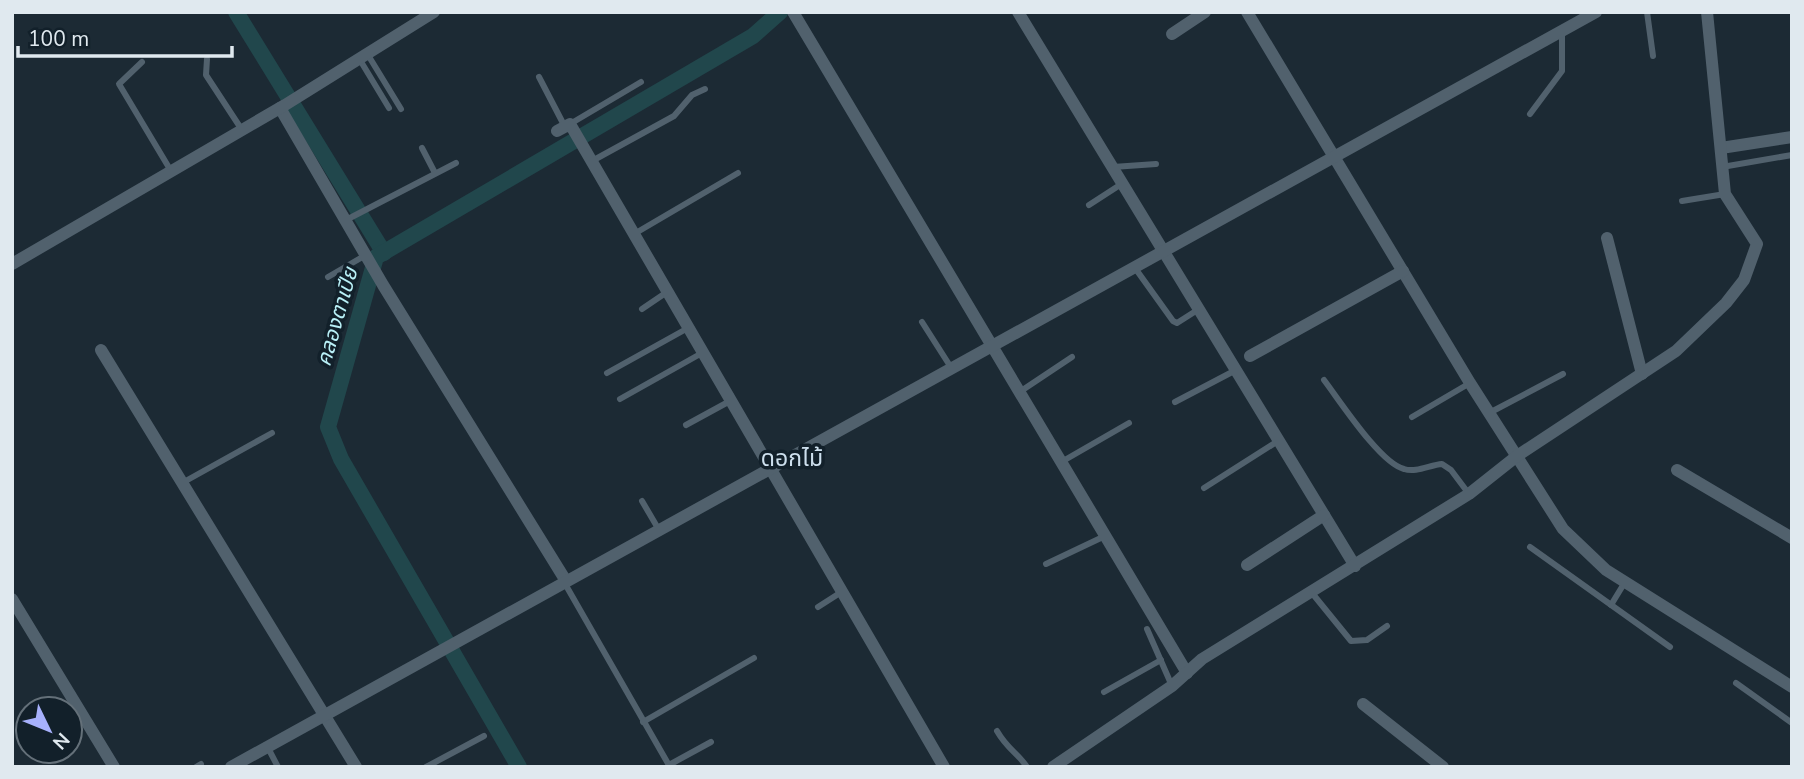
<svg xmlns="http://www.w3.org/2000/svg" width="1804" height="779" viewBox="0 0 1804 779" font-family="'Nunito Sans','Noto Sans Thai',sans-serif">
	<rect width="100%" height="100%" fill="#1c2a34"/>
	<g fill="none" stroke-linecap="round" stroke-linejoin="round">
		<!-- canal -->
		<g stroke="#21474c" stroke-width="16">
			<path d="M236 12 384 253"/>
			<path d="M519 767 341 459 328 427 376 257 753 36 780 12"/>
		</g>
		<!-- service -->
		<g stroke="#51616d" stroke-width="6">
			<path d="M1647 12 1653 56"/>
			<path d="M368 55 401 109"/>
			<path d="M207 59 206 75 242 130"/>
			<path d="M360 60 389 108"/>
			<path d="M142 62 119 84 171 171"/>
			<path d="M539 77 565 127"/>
			<path d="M1530 114 1562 71V31"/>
			<path d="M570 124 641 82"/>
			<path d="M422 148 435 173"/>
			<path d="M592 161 674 116 692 95 705 89"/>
			<path d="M1113 167 1156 164"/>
			<path d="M1722 167 1792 155"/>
			<path d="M1682 201 1725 194"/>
			<path d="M1089 205 1123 183"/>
			<path d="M346 220 456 163"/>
			<path d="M634 234 738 173"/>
			<path d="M1135 268 1173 321 1177 323 1199 309"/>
			<path d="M328 277 366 255"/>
			<path d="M642 309 667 292"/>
			<path d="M922 322 952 369"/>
			<path d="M607 373 688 328"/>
			<path d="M1324 380C1340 401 1380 463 1404 469 1416 473 1430 465 1442 464L1451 470 1469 494"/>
			<path d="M1021 391 1072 357"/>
			<path d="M620 399 702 353"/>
			<path d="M1175 402 1236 370"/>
			<path d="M1491 412 1563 374"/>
			<path d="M1412 417 1470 383"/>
			<path d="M686 425 730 401"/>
			<path d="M1063 461 1129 423"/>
			<path d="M182 483 272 433"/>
			<path d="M1204 488 1278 441"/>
			<path d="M642 501 659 530"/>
			<path d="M1530 547 1670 647"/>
			<path d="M1046 564 1105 536"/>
			<path d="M564 582 670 767"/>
			<path d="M1312 593 1351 641 1367 640 1387 626"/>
			<path d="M1611 605 1625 582"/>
			<path d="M818 607 843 591"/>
			<path d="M1147 629 1172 686"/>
			<path d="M1736 683 1792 723"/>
			<path d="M1104 692 1161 660"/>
			<path d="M643 722 754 658"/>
			<path d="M997 731C1008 750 1017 752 1027 767"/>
			<path d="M267 746 278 767"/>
			<path d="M669 765 711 742"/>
			<path d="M196 767 201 764"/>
			<path d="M426 767 484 736"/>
		</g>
		<!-- minor -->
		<g stroke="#51616d" stroke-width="12">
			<path d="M793 12 1187 673"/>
			<path d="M1018 12 1355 566"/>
			<path d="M1247 12 1470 383 1563 529 1606 570 1792 687"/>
			<path d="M1172 34 1205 12"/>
			<path d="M280 108 383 285 566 581"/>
			<path d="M557 131 570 124 944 767"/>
			<path d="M1721 148 1792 137"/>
			<path d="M1607 238 1642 374"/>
			<path d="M12 264 285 105 434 12"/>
			<path d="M101 350 356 767"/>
			<path d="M1250 356 1403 271"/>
			<path d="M1677 470 1792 538"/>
			<path d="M1247 565 1324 515"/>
			<path d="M12 599 114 767"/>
			<path d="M1363 704 1443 767"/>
			<path d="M231 767 1596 12"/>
			<path d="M1053 767 1172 686 1202 659 1469 494 1517 456 1676 351 1726 303 1744 280 1757 244 1725 194 1707 12"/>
		</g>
	</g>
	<g text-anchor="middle" stroke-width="7" stroke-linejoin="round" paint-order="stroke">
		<!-- water labels -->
		<g font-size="21" font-style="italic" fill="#b9f0f7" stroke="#12202a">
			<text transform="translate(337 317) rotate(-74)" y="7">คลองตาเปีย</text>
		</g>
		<!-- quarter labels -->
		<g font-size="23" fill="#cddfed" stroke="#12202a">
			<text x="792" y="466">ดอกไม้</text>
		</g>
	</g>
	<!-- border -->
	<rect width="1804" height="779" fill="none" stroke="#e0e9ef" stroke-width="28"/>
	<!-- north arrow -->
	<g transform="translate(49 730) rotate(133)"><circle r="33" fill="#12202a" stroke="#647079" stroke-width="2"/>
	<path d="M0-5L12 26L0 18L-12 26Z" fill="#a7b1fc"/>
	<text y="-10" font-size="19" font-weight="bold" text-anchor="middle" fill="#e0e9ef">N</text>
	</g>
	<!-- scale -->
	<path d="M18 46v10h214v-10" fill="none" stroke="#e0e9ef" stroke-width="3.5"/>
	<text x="28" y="46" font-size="21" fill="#e0e9ef" stroke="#12202a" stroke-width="5" paint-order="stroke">100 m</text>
</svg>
